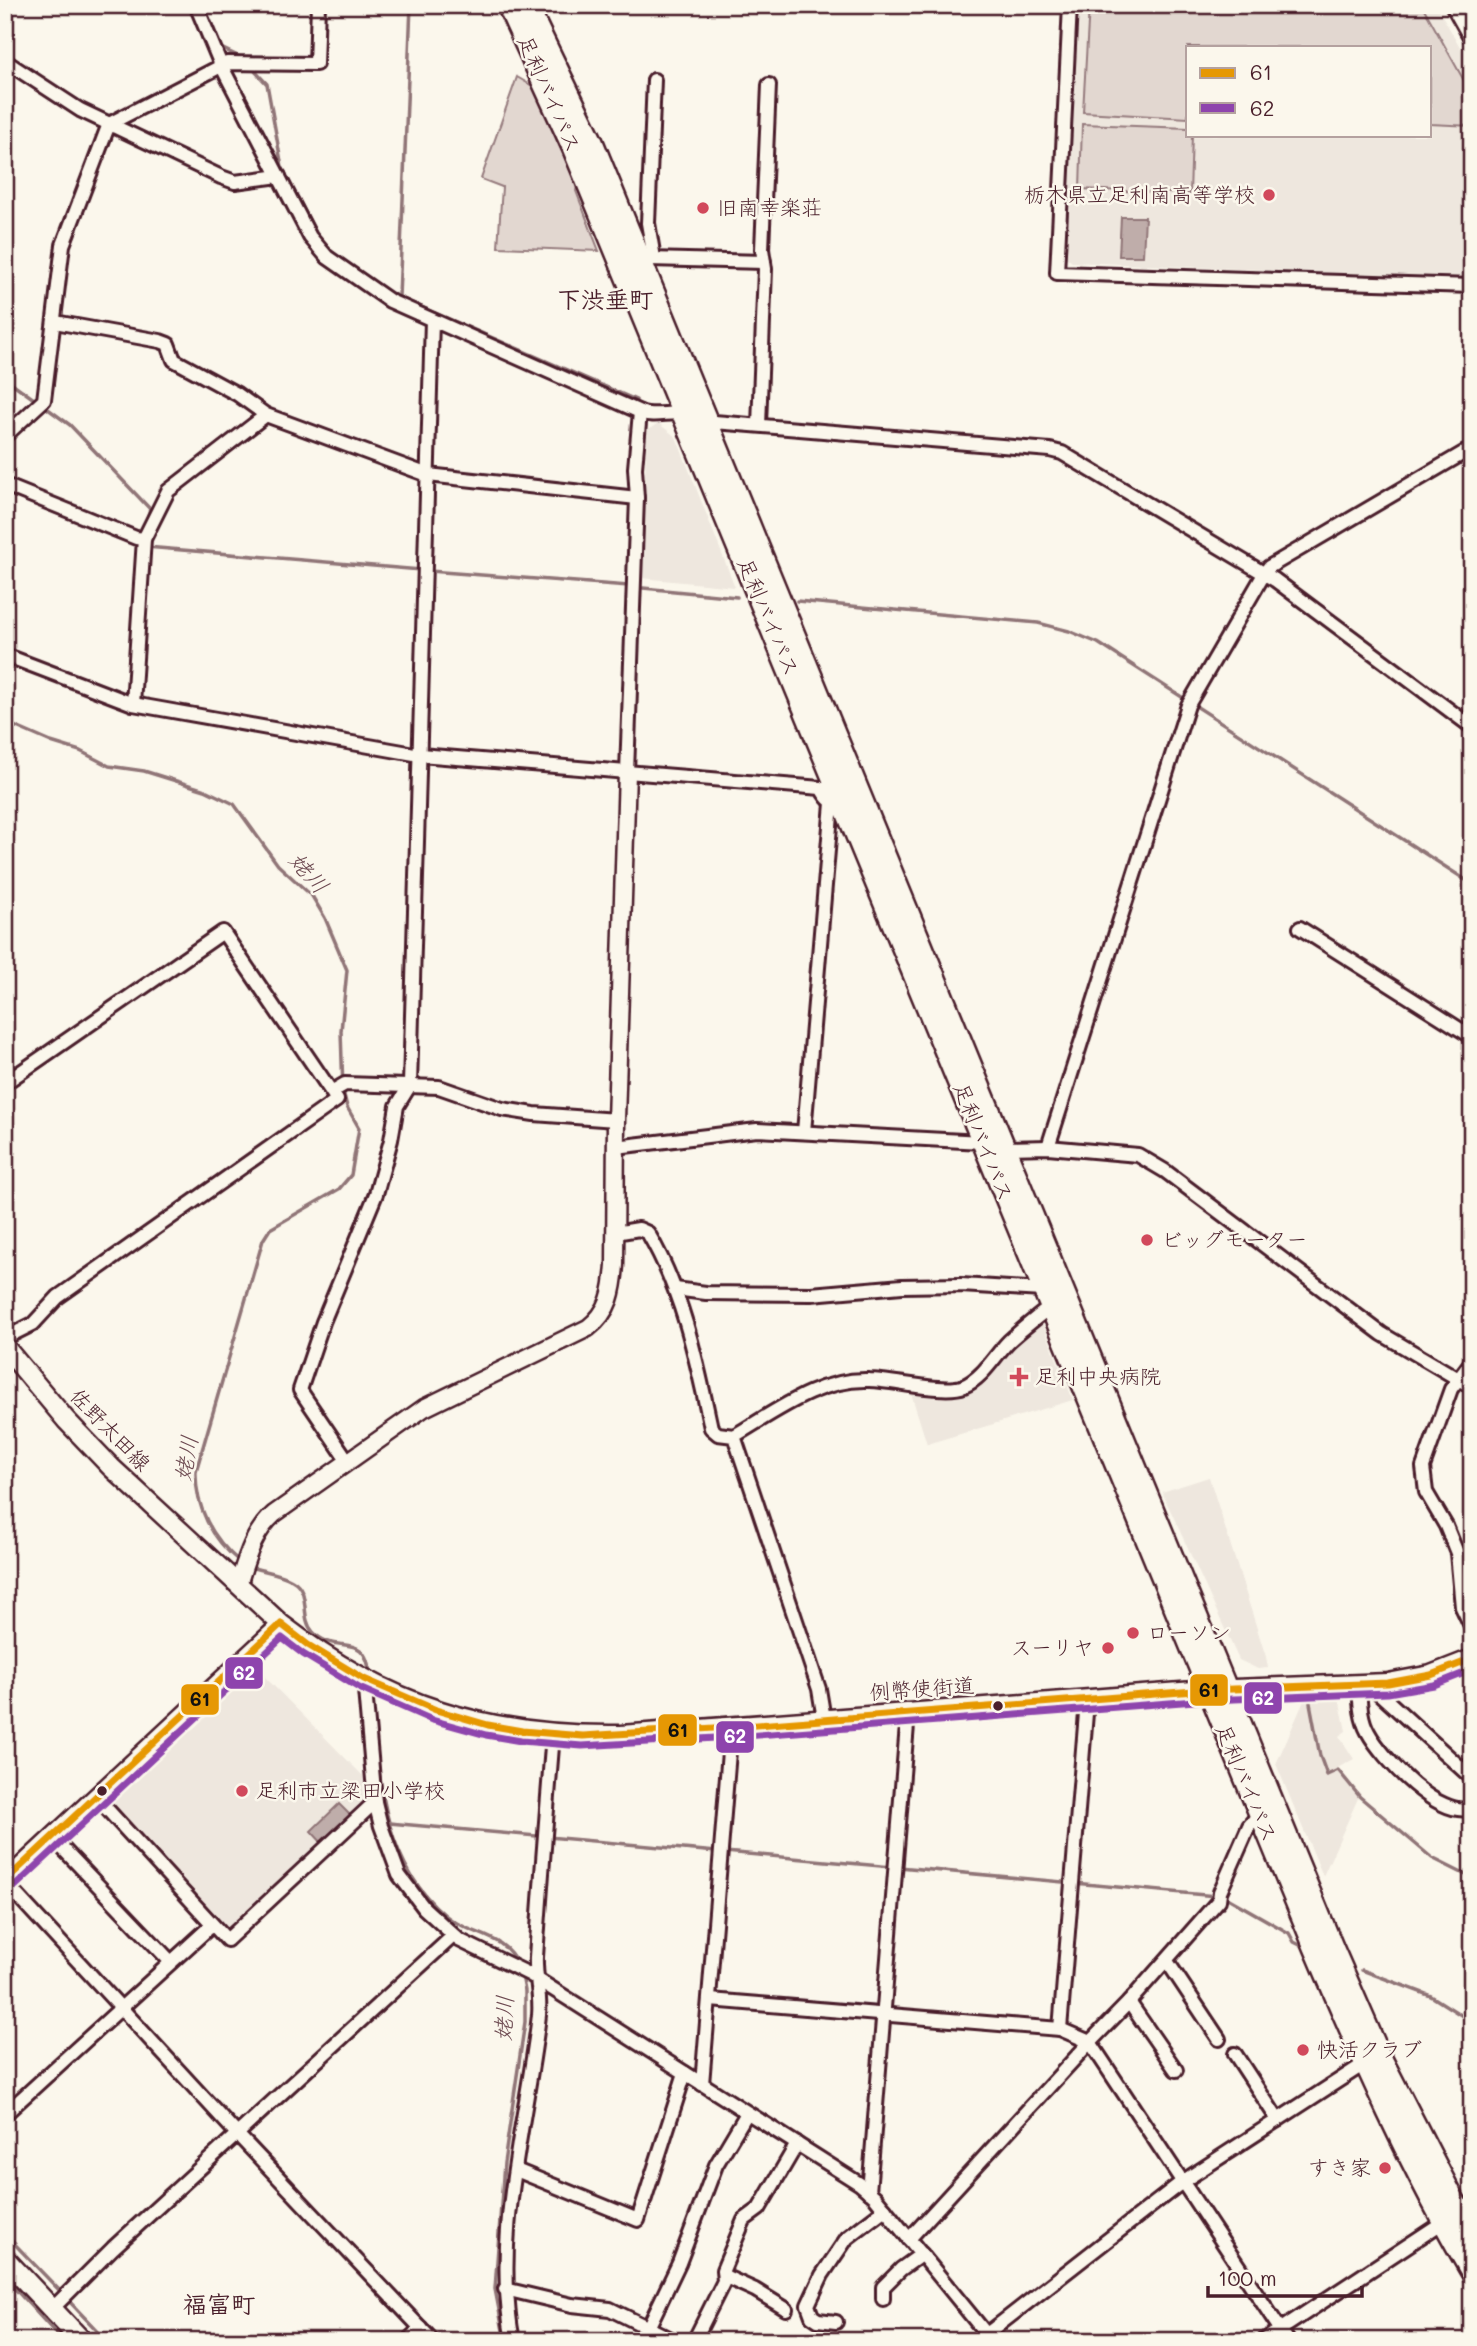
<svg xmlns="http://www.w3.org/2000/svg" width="1477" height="2346" viewBox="0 0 1477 2346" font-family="Mali,'Klee One',sans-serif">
	<rect width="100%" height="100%" fill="#fbf7ec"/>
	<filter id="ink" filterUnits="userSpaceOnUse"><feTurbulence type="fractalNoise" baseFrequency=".0143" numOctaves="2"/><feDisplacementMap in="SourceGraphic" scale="14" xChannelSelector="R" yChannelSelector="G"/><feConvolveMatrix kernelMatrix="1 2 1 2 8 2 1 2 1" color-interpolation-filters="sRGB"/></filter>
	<g filter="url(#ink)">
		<!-- built -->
		<g fill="#eee7de" fill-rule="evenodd">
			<path d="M1075 5H1436L1472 68V279L1072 262 1065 256ZM1188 47H1430V135H1188Z"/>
			<path d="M658 423 676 437 735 587 641 578 647 431Z"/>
			<path d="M1040 1317 1073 1400 927 1444 909 1387 969 1383Z"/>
			<path d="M1209 1477 1266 1657 1268 1668 1258 1669 1239 1660 1162 1492Z"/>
			<path d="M255 1667 367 1780 368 1804 233 1930 220 1928 105 1801Z"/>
			<path d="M1338 1693 1346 1731 1339 1736 1354 1759 1328 1773 1321 1757 1311 1703 1319 1756 1327 1776 1338 1771 1359 1796 1323 1876 1276 1764 1307 1694Z"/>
		</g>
		<!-- green -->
		<g fill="#e2d7d0" stroke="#967b7e" stroke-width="2">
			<path d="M1089 5H1422L1472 95V126L1430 124V47H1188V118L1083 112Z"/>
			<path d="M517 77 534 87 577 186 576 191 599 251 498 247 502 187 481 179Z"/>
			<path d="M1082 124 1188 128V135H1192L1190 194 1080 189Z"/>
		</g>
		<!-- water -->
		<g fill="#bfadaa" stroke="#907477" stroke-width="2">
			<path d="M1121 217H1145L1143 256H1119Z"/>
			<path d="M339 1804 352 1817 323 1844 311 1831Z"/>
		</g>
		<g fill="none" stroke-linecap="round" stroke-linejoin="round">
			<!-- stream -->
			<g stroke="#907477" stroke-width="3.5">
				<path d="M203 5 221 48 240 57"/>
				<path d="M252 68 267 84 282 167 292 188"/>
				<path d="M298 198 319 239"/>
				<path d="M326 248 376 284"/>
				<path d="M387 292 636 400"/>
				<path d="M399 297 411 5"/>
				<path d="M5 378 38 402"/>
				<path d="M44 406 70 425 150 509 145 524"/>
				<path d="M146 547 421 570"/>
				<path d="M429 571 629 586"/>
				<path d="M643 588 737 597"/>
				<path d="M797 601 1038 623 1069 631 1098 643 1472 884"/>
				<path d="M5 722 51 742 80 751 109 766 144 771 205 790 234 804 278 865 312 896 325 918 347 970 341 1031 343 1091 347 1107 359 1128 351 1175 339 1189 270 1229 263 1240 196 1471C195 1507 212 1539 240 1562"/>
				<path d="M250 1567C263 1571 280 1573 292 1580 312 1591 299 1617 313 1632 336 1657 366 1628 370 1676"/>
				<path d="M371 1687C379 1767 378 1859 445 1915 471 1937 503 1932 518 1965"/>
				<path d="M1310 1703 1320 1756 1327 1775 1338 1770 1360 1797 1432 1858 1472 1878"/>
				<path d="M389 1823 717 1852"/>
				<path d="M725 1852 892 1867"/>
				<path d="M899 1867 1216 1896"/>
				<path d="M1224 1896 1289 1933 1294 1942 1300 1945"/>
				<path d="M1362 1970 1431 1996 1472 2022"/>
				<path d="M5 2234 62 2293"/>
				<path d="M5 2278 63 2341"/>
				<path d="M67 2299 107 2341"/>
				<path d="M505 2341 495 2289 504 2163 525 2022V1991L522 1975"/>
			</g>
			<defs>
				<g id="minor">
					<path d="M196 5 221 65 310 237 327 257 390 301 640 412C655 418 669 411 685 414"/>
					<path d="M1070 5 1057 273 1472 286"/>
					<path d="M5 9 9 5"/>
					<path d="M5 61 80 110 221 177 235 182 279 176"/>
					<path d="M654 80 648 223 654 258"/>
					<path d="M649 259 764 262"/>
					<path d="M55 322 160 341 168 344 174 360 237 394 266 415 428 475 637 498"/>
					<path d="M702 421 1050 450 1062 453 1275 580 1472 727"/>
					<path d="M759 425 765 269 762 249 769 85"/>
					<path d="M5 436 44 400 63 245 109 124 227 63 316 64 318 5"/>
					<path d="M5 485 136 538 144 539"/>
					<path d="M5 655 133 704 420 755 821 788C828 800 830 804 844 801"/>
					<path d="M133 704 144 539 168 491 266 415"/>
					<path d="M627 772 637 498 635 468 640 412"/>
					<path d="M1300 928 1472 1037"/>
					<path d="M5 1083 223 932 337 1100 58 1297 33 1324 5 1338"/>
					<path d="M333 1091 345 1084 439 1087 502 1109 534 1114 616 1120"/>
					<path d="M804 1132 832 803"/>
					<path d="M616 1147 757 1130 982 1142 1005 1148 1048 1147 1138 1155 1165 1171 1382 1334 1472 1387"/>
					<path d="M1048 1147 1188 705 1264 574 1269 567 1472 448"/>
					<path d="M615 1233 639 1229 648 1233C683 1292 697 1362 711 1428L718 1434 734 1436 819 1689 824 1719"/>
					<path d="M675 1289 706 1293 811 1294 902 1286 961 1285 1043 1290"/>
					<path d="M1472 1361 1451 1389 1423 1467 1426 1492 1446 1526 1457 1553 1462 1607 1472 1628"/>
					<path d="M734 1436C775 1412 819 1378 869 1380 892 1380 945 1394 964 1386 983 1378 995 1355 1009 1341 1022 1329 1036 1318 1050 1307"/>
					<path d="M348 1461 300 1390 323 1322 376 1194 391 1140 397 1106 410 1085 432 320"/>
					<path d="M364 1679 375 1802 381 1826 399 1875 424 1908 459 1940 529 1974 860 2184 875 2197 992 2341"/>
					<path d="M1369 1684 1472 1778"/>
					<path d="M1359 1685C1360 1701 1360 1718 1368 1732 1382 1758 1440 1820 1472 1808"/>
					<path d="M96 1797 227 1940 375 1802"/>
					<path d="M52 1837 171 1962"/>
					<path d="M5 1882 238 2135 433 2341"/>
					<path d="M1167 1961 1219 2039"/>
					<path d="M710 2000 1060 2029 1090 2042 1288 2341"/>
					<path d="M1129 2002 1176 2070"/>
					<path d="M1060 2029 1087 1701"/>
					<path d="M1235 2054 1278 2120"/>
					<path d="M702 2084 731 1727"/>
					<path d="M5 2114 212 1925"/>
					<path d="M516 2170 638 2220 685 2073"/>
					<path d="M869 2192 908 1713"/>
					<path d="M909 2239 1090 2042 1129 2002 1219 1900 1220 1892 1249 1826 1259 1814"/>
					<path d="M724 2276 755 2290 786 2309"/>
					<path d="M505 2289 572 2305 610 2309 675 2341"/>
					<path d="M883 2299V2287L901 2269 922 2254"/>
					<path d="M52 2309 113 2248 453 1936"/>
					<path d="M836 2322 818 2320 812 2316 808 2305 822 2275 847 2238 885 2209"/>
					<path d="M648 2328 679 2263 716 2165 747 2113"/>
					<path d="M407 2341 421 2328"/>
					<path d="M513 2341C492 2234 527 2121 539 2015 541 1996 535 1976 536 1957 541 1882 547 1808 553 1734"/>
					<path d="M694 2341 724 2281 723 2270 744 2220 759 2209 797 2144"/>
					<path d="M978 2341 1182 2182 1364 2064"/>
					<path d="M1263 2341 1472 2203"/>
				</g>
				<g id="tertiary">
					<path d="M1454 5 1472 37"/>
					<path d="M238 1585C246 1560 253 1532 274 1514L424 1408 588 1328C610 1311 613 1291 615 1265L616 1120 627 772"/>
					<path d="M5 1881 281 1624"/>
				</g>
				<path id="secondary" d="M5 1347 66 1420 111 1467 281 1624C387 1706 488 1737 621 1735L1207 1690 1388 1683 1431 1675 1472 1659"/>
				<path id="primary" d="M5 2259 82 2341"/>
				<g id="trunk">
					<path d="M508 5 573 147 1315 1947C1362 2058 1411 2168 1472 2272"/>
					<path d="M526 5 592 142 1332 1947 1380 2057 1472 2236"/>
				</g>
			</defs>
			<!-- minor casing -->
			<use href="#minor" stroke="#4a1f2b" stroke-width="18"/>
			<!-- tertiary casing -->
			<use href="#tertiary" stroke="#4a1f2b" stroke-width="21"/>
			<!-- secondary casing -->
			<use href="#secondary" stroke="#4a1f2b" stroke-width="23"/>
			<!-- primary casing -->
			<use href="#primary" stroke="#4a1f2b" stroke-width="24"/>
			<!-- trunk casing -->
			<use href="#trunk" stroke="#4a1f2b" stroke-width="26"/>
			<!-- minor -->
			<use href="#minor" stroke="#fbf7ec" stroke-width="12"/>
			<!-- tertiary -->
			<use href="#tertiary" stroke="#fbf7ec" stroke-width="16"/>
			<!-- secondary -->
			<use href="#secondary" stroke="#fbf7ec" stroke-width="18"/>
			<!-- primary -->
			<use href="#primary" stroke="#fbf7ec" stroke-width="19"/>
			<!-- trunk -->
			<use href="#trunk" stroke="#fbf7ec" stroke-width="21"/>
			<defs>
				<path id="bus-1" d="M5 1881 281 1624 308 1645 364 1679 436 1710 488 1725 522 1731 583 1736 731 1727 1207 1690 1388 1683 1431 1675 1472 1659"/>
				<path id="bus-2" d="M12 1889 282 1638 303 1654 359 1688 432 1720 486 1735 521 1741 582 1746 732 1737 1208 1700 1388 1693 1434 1685 1472 1670"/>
			</defs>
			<!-- bus-1 casing -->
			<use href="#bus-1" stroke="#fbf7ec" stroke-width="12"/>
			<!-- bus-2 casing -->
			<use href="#bus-2" stroke="#fbf7ec" stroke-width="12"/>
			<!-- bus-1 -->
			<use href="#bus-1" stroke="#e69804" stroke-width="7"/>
			<!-- bus-2 -->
			<use href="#bus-2" stroke="#8e44ad" stroke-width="7"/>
		</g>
	</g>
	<!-- markers -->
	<g fill="#d1495b" stroke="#fbf7ec" stroke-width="2.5">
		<circle cx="1269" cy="195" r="7"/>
		<circle cx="703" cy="208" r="7"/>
		<circle cx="1147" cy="1240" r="7"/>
		<path d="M1015.5 1366.5h7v7h7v7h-7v7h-7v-7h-7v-7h7z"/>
		<circle cx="1133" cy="1633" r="7"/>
		<circle cx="1108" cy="1648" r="7"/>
		<circle cx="242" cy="1791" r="7"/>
		<circle cx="1303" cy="2050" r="7"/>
		<circle cx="1385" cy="2168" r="7"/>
	</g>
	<g fill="#4a1f2b" stroke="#fbf7ec" stroke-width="2.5">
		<circle cx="998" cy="1706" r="6"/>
		<circle cx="102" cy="1791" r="6"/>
	</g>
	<g text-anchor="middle" stroke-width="5" stroke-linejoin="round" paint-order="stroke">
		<!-- street labels -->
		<g font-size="21" fill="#4a1f2b" stroke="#fbf7ec">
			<text transform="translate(549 94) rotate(66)" y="7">足利バイパス</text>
			<text transform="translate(768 617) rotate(67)" y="7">足利バイパス</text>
			<text transform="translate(983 1142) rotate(68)" y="7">足利バイパス</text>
			<text transform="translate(110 1430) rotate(46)" y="7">佐野太田線</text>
			<text transform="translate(922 1689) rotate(-4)" y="7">例幣使街道</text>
			<text transform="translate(1246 1783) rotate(67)" y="7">足利バイパス</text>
		</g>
		<!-- poi labels -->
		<g font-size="21" fill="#4a1f2b" stroke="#fbf7ec" text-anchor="start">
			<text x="1255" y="202" text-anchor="end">栃木県立足利南高等学校</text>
			<text x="717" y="215">旧南幸楽荘</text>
			<text x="1161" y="1247">ビッグモーター</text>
			<text x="1035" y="1384">足利中央病院</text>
			<text x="1147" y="1640">ローソン</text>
			<text x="1094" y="1655" text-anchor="end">スーリヤ</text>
			<text x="256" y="1798">足利市立梁田小学校</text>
			<text x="1317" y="2057">快活クラブ</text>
			<text x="1371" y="2175" text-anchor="end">すき家</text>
		</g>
		<!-- water labels -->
		<g font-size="23" font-style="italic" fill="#6d4a51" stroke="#fbf7ec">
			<text transform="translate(309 873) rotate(49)" y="8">姥川</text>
			<text transform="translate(186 1458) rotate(-80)" y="8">姥川</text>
			<text transform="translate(504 2018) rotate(-87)" y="8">姥川</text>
		</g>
		<!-- quarter labels -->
		<g font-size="24" font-weight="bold" fill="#4a1f2b" stroke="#fbf7ec">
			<text x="605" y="308">下渋垂町</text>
			<text x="219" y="2313">福富町</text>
		</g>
	</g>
	<g stroke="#fbf7ec" stroke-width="2.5">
		<rect x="224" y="1656" width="40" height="34" rx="7" fill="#8e44ad"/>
		<rect x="1189" y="1673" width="40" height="34" rx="7" fill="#e69804"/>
		<rect x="1243" y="1681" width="40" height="34" rx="7" fill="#8e44ad"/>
		<rect x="180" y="1683" width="40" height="33" rx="7" fill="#e69804"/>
		<rect x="657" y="1713" width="41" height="34" rx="7" fill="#e69804"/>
		<rect x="715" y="1720" width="40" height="34" rx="7" fill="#8e44ad"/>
	</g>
	<g font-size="19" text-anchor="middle" font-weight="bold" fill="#fff">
		<text x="244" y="1680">62</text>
		<text x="1263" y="1705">62</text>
		<text x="735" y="1743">62</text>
	</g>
	<g font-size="19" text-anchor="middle" font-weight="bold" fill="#111">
		<text x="1209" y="1697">61</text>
		<text x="200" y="1706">61</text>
		<text x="678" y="1737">61</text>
	</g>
	<!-- margin -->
	<rect width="1477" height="2346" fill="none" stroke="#fbf7ec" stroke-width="28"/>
	<rect x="14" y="14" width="1449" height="2318" fill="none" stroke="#4a1f2b" stroke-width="2.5" filter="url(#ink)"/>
	<!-- legend -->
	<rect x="1186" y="46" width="245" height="91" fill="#fbf7ec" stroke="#b4a19f" stroke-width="2"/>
	<rect x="1200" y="68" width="35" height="10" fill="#e69804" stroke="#b4a19f" stroke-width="2"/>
	<text x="1250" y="80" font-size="21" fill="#4a1f2b">61</text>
	<rect x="1200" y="103" width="35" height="10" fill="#8e44ad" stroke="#b4a19f" stroke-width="2"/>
	<text x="1250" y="116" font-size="21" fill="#4a1f2b">62</text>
	<!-- scale -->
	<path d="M1208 2286v10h154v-10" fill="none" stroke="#4a1f2b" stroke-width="3.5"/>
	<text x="1218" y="2286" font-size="21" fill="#4a1f2b" stroke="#fbf7ec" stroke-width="5" paint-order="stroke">100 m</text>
</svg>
